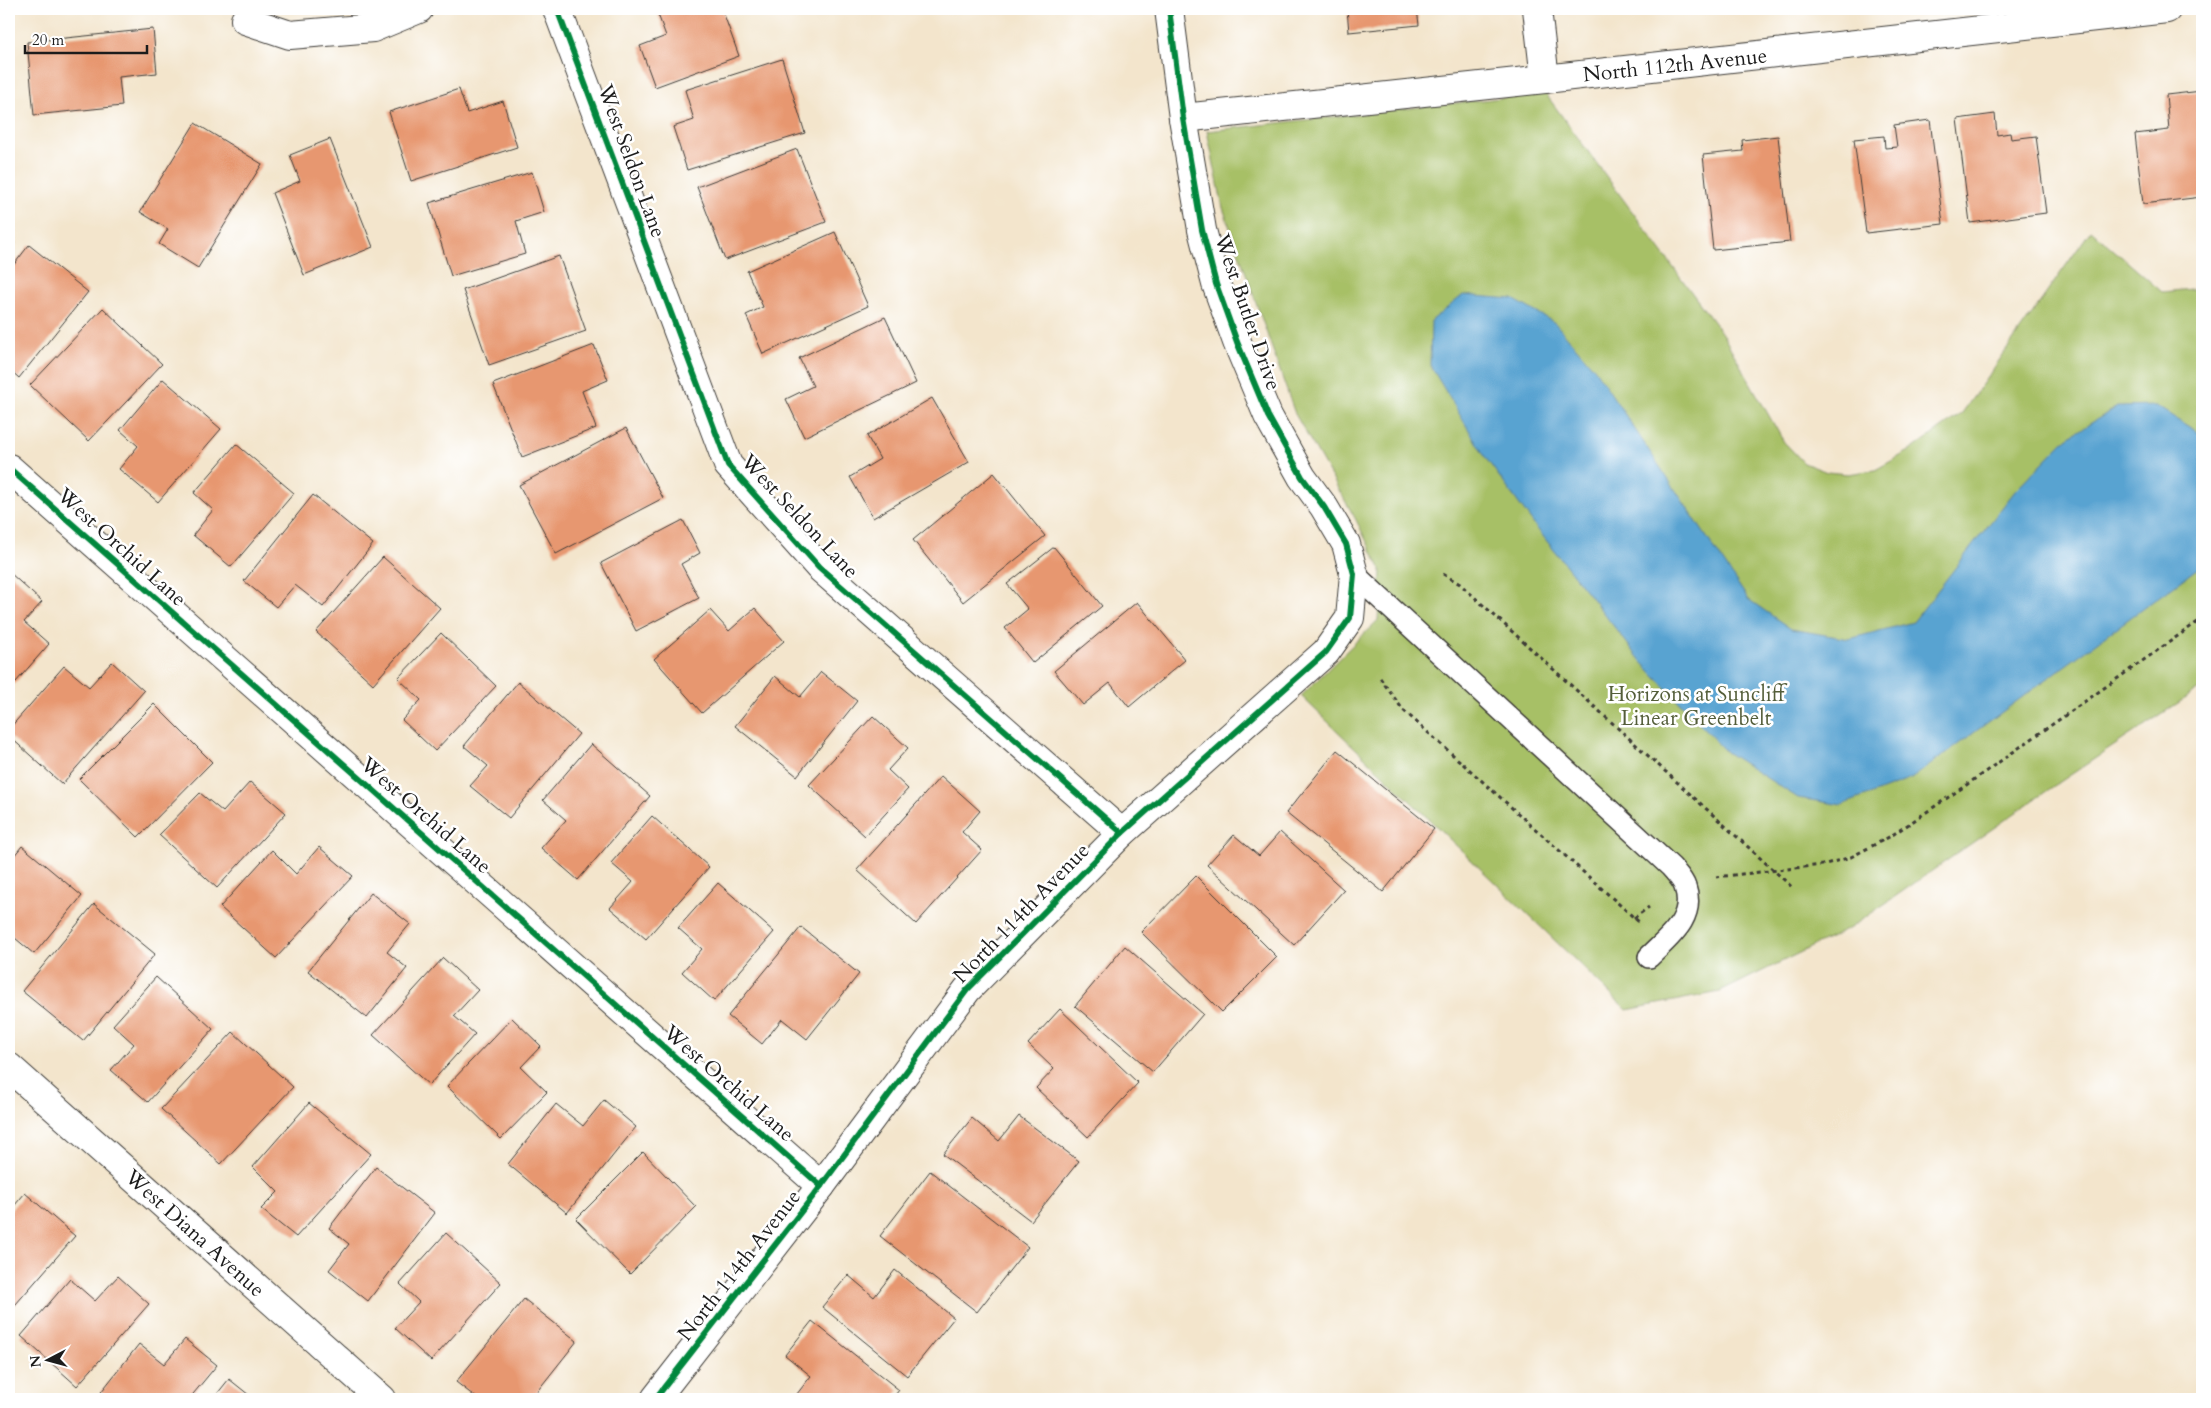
<svg xmlns="http://www.w3.org/2000/svg" width="2211" height="1408" viewBox="0 0 2211 1408" font-family="Cardo,serif">
	<rect width="100%" height="100%" fill="#fff"/>
	<filter id="ink" filterUnits="userSpaceOnUse"><feTurbulence type="fractalNoise" baseFrequency=".02" numOctaves="2"/><feDisplacementMap in="SourceGraphic" scale="10" xChannelSelector="R" yChannelSelector="G"/><feConvolveMatrix kernelMatrix="1 2 1 2 8 2 1 2 1" color-interpolation-filters="sRGB"/></filter>
	<filter id="wash" filterUnits="userSpaceOnUse"><feTurbulence type="fractalNoise" baseFrequency=".0096" numOctaves="4" result="noise"/><feDisplacementMap in="SourceGraphic" scale="20" xChannelSelector="R" yChannelSelector="G"/><feGaussianBlur stdDeviation="1.12" result="paint"/><feColorMatrix in="noise" values="0 0 0 0 0 0 0 0 0 0 0 0 0 0 0 0 0 1.4 0 .05"/><feComposite in="paint" operator="in"/></filter>
	<g filter="url(#wash)">
		<rect width="100%" height="100%" fill="#f3e5cc"/>
		<!-- green -->
		<path fill="#a7c066" stroke="#626e41" d="M1545 93 1723 335 1784 442 1804 463 1827 472 1848 474 1875 470 1911 450 1962 413 2091 230 2162 292 2202 288V687L2051 788 1850 928 1720 992 1627 1010 1301 696 1378 620 1381 570 1355 518 1295 414 1223 208 1207 131Z"/>
		<!-- water -->
		<path fill="#59a3d1" stroke="#3a6076" d="M1463 295 1513 299 1555 323 1594 368 1748 599 1791 629 1849 639 1913 622 2015 491 2067 438 2117 407 2156 406 2202 435V565L1911 779 1842 805 1798 798 1726 752 1641 661 1535 526 1485 457 1430 365 1431 321Z"/>
		<g id="blocks">
			<!-- building -->
			<g fill="#e79770">
				<path d="M656 9H722L739 56 655 87 640 46 666 36Z"/>
				<path d="M1347 9H1417L1419 25 1349 32Z"/>
				<path d="M153 29 157 73 119 77 122 106 34 115 27 42Z"/>
				<path d="M782 59 805 133 687 170 673 127 694 120 685 90Z"/>
				<path d="M459 89 467 113 503 101 517 147 411 181 389 112Z"/>
				<path d="M2202 91V197L2143 204 2135 134 2169 130 2166 95Z"/>
				<path d="M1995 114 1997 135 2010 133 2011 139 2036 136 2046 213 1970 223 1957 119Z"/>
				<path d="M1930 120 1943 224 1866 233 1854 139 1884 136 1885 148 1897 147 1894 125Z"/>
				<path d="M195 123 262 164 198 268 159 244 168 229 140 212Z"/>
				<path d="M1778 136 1790 242 1713 250 1703 155 1743 151 1742 140Z"/>
				<path d="M330 139 373 247 304 275 272 193 300 181 290 155Z"/>
				<path d="M797 149 826 222 725 260 697 187Z"/>
				<path d="M532 172 544 212 516 221 525 254 451 276 429 203Z"/>
				<path d="M835 232 868 306 763 354 746 315 763 307 747 271Z"/>
				<path d="M9 236 15 243 9 250Z"/>
				<path d="M29 245 88 292 19 378 9 369V271Z"/>
				<path d="M559 256 586 331 489 365 463 290Z"/>
				<path d="M103 308 162 364 89 441 30 385Z"/>
				<path d="M885 317 916 383 804 437 786 399 813 386 799 358Z"/>
				<path d="M594 345 608 380 582 391 596 428 522 457 493 384Z"/>
				<path d="M163 379 221 429 158 502 119 469 138 446 120 430Z"/>
				<path d="M932 398 969 462 873 518 850 477 880 459 867 436Z"/>
				<path d="M626 428 663 498 556 554 519 485Z"/>
				<path d="M236 444 294 493 231 567 193 535 213 510 194 493Z"/>
				<path d="M994 473 1045 536 963 602 913 540Z"/>
				<path d="M313 495 373 544 323 607 295 585 276 607 244 581Z"/>
				<path d="M683 520 700 553 681 564 699 598 636 631 601 563Z"/>
				<path d="M1054 547 1102 606 1033 663 1005 628 1028 609 1007 584Z"/>
				<path d="M383 557 440 608 373 684 316 632Z"/>
				<path d="M9 572 42 602 24 622 49 644 9 690Z"/>
				<path d="M1137 602 1185 660 1129 707 1110 683 1083 705 1054 671Z"/>
				<path d="M755 608 784 641 702 713 654 659 710 610 729 631Z"/>
				<path d="M441 633 496 686 435 751 402 720 421 700 398 678Z"/>
				<path d="M112 662 144 691 62 784 9 736V729L64 666 89 687Z"/>
				<path d="M821 672 857 701 797 776 735 726 775 676 800 697Z"/>
				<path d="M518 682 579 734 509 818 470 786 488 766 464 746Z"/>
				<path d="M154 704 212 762 138 837 79 779Z"/>
				<path d="M873 716 908 748 888 770 908 789 865 836 809 785Z"/>
				<path d="M591 744 650 796 578 880 541 848 566 820 543 800Z"/>
				<path d="M1337 750 1434 829 1383 892 1286 813Z"/>
				<path d="M941 776 980 811 962 832 982 850 916 924 857 870Z"/>
				<path d="M250 782 286 813 217 888 159 835 200 793 223 812Z"/>
				<path d="M652 816 709 867 646 939 610 908 633 882 611 863Z"/>
				<path d="M1280 832 1344 890 1294 945 1207 865 1234 835 1259 856Z"/>
				<path d="M22 846 82 896 34 954 9 933V862Z"/>
				<path d="M319 847 353 876 276 958 220 907 272 850 296 874Z"/>
				<path d="M1196 876 1277 957 1222 1012 1141 932Z"/>
				<path d="M718 883 774 932 714 1001 682 972 702 949 678 928Z"/>
				<path d="M371 893 410 924 387 952 407 968 367 1018 308 971Z"/>
				<path d="M94 904 155 954 83 1041 22 991Z"/>
				<path d="M801 927 859 974 807 1039 782 1019 762 1044 728 1016Z"/>
				<path d="M1125 946 1203 1014 1153 1072 1075 1006Z"/>
				<path d="M443 958 478 990 454 1016 475 1034 429 1085 373 1035Z"/>
				<path d="M156 977 213 1029 148 1102 111 1070 134 1044 113 1025Z"/>
				<path d="M1060 1009 1138 1083 1088 1137 1036 1088 1054 1069 1028 1044Z"/>
				<path d="M512 1018 541 1046 521 1067 547 1092 501 1139 447 1086Z"/>
				<path d="M233 1032 293 1087 221 1164 161 1109Z"/>
				<path d="M604 1100 636 1127 567 1213 508 1164 556 1104 583 1126Z"/>
				<path d="M309 1103 371 1154 296 1237 261 1209 278 1192 253 1167Z"/>
				<path d="M1019 1116 1079 1161 1031 1221 943 1154 972 1118 999 1141Z"/>
				<path d="M643 1152 696 1207 630 1274 576 1219Z"/>
				<path d="M376 1167 435 1213 368 1301 329 1270 349 1244 329 1228Z"/>
				<path d="M930 1171 1028 1247 977 1312 880 1236Z"/>
				<path d="M25 1193 75 1236 9 1312V1212Z"/>
				<path d="M446 1233 501 1283 431 1361 395 1328 419 1302 400 1284Z"/>
				<path d="M895 1270 954 1318 907 1376 822 1307 848 1275 874 1297Z"/>
				<path d="M118 1276 149 1304 77 1386 21 1336 70 1279 95 1301Z"/>
				<path d="M524 1299 577 1341 531 1399H478L456 1382Z"/>
				<path d="M812 1321 899 1390 892 1399H793L811 1376 785 1355Z"/>
				<path d="M185 1339 217 1365 189 1399H109L101 1392 139 1344 164 1364Z"/>
				<path d="M229 1379 254 1399H213Z"/>
			</g>
		</g>
	</g>
	<g filter="url(#ink)">
		<use href="#blocks" fill-opacity="0" stroke="#3c3a36" stroke-width="1"/>
		<g fill="none" stroke-linecap="round" stroke-linejoin="round">
			<defs>
				<path id="lane" d="M1354 574 1671 867C1676 873 1683 880 1685 887 1696 918 1669 937 1649 957"/>
				<g id="street">
					<path d="M557 9 728 465 819 567 1122 833"/>
					<path d="M1537 9 1545 79"/>
					<path d="M245 20 290 35 373 28 419 9"/>
					<path d="M1183 118 1545 79 2167 9"/>
					<path d="M9 468 821 1186"/>
					<path d="M9 1067 382 1399"/>
					<path d="M655 1399 821 1186 967 990 1122 833 1326 652 1350 618 1354 574"/>
				</g>
				<path id="secondary" d="M1169 9 1183 118 1202 230 1216 284 1237 342 1268 416 1302 477 1324 507 1346 544 1354 574"/>
			</defs>
			<!-- lane casing -->
			<use href="#lane" stroke="#3c3a36" stroke-width="24"/>
			<!-- street casing -->
			<use href="#street" stroke="#3c3a36" stroke-width="30"/>
			<!-- secondary casing -->
			<use href="#secondary" stroke="#3c3a36" stroke-width="30"/>
			<!-- path -->
			<g stroke="#3c3a36" stroke-width="3" stroke-dasharray="4 4" stroke-linecap="butt">
				<path d="M1443 574 1460 584 1793 888"/>
				<path d="M1380 678 1403 710 1640 923"/>
				<path d="M1716 877 1822 865 1851 857 1891 836 1962 788 2202 619"/>
				<path d="M1634 918 1649 907"/>
			</g>
			<!-- lane -->
			<use href="#lane" stroke="#fff" stroke-width="21"/>
			<!-- street -->
			<use href="#street" stroke="#fff" stroke-width="28"/>
			<!-- secondary -->
			<use href="#secondary" stroke="#fff" stroke-width="28"/>
			<defs>
				<g id="cycleway">
					<path d="M557 9 728 465 819 567 1122 833"/>
					<path d="M9 468 821 1186"/>
					<path d="M655 1399 821 1186 967 990 1122 833 1326 652 1350 618 1354 574 1346 544 1324 507 1302 477 1268 416 1237 342 1216 284 1202 230 1183 118 1169 9"/>
				</g>
			</defs>
			<!-- cycleway casing -->
			<use href="#cycleway" stroke="#fff" stroke-width="9"/>
			<!-- cycleway -->
			<use href="#cycleway" stroke="#00873e" stroke-width="6"/>
		</g>
	</g>
	<g text-anchor="middle" stroke-width="5" stroke-linejoin="round" paint-order="stroke">
		<!-- street labels -->
		<g font-size="21" fill="#1c1c1c" stroke="#fff">
			<text transform="translate(1675 65) rotate(-6)" y="7">North 112th Avenue</text>
			<text transform="translate(632 161) rotate(70)" y="7">West Seldon Lane</text>
			<text transform="translate(1248 312) rotate(71)" y="7">West Butler Drive</text>
			<text transform="translate(800 516) rotate(47)" y="7">West Seldon Lane</text>
			<text transform="translate(122 547) rotate(42)" y="7">West Orchid Lane</text>
			<text transform="translate(426 815) rotate(41)" y="7">West Orchid Lane</text>
			<text transform="translate(1021 913) rotate(-46)" y="7">North 114th Avenue</text>
			<text transform="translate(729 1083) rotate(41)" y="7">West Orchid Lane</text>
			<text transform="translate(195 1233) rotate(42)" y="7">West Diana Avenue</text>
			<text transform="translate(739 1265) rotate(-52)" y="7">North 114th Avenue</text>
		</g>
		<!-- park labels -->
		<g font-size="21" fill="#545e3a" stroke="#fff">
			<text x="1696" y="701">Horizons at Suncliff<tspan x="1696" dy="24">Linear Greenbelt</tspan></text>
		</g>
	</g>
	<!-- margin -->
	<rect width="2211" height="1408" fill="none" stroke="#fff" stroke-width="30"/>
	<!-- north arrow -->
	<g transform="translate(48 1360) rotate(264)" stroke="#ffffff" stroke-width="4" paint-order="stroke">
	<path d="M0-4L9 19L0 12L-9 19Z" fill="#1c1c1c"/>
	<text y="-8" font-size="14" font-weight="bold" text-anchor="middle" fill="#1c1c1c">N</text>
	</g>
	<!-- scale -->
	<path d="M25 45v8h122v-8" fill="none" stroke="#1c1c1c" stroke-width="2.5"/>
	<text x="32" y="45" font-size="15" fill="#1c1c1c" stroke="#ffffff" stroke-width="4" paint-order="stroke">20 m</text>
</svg>
